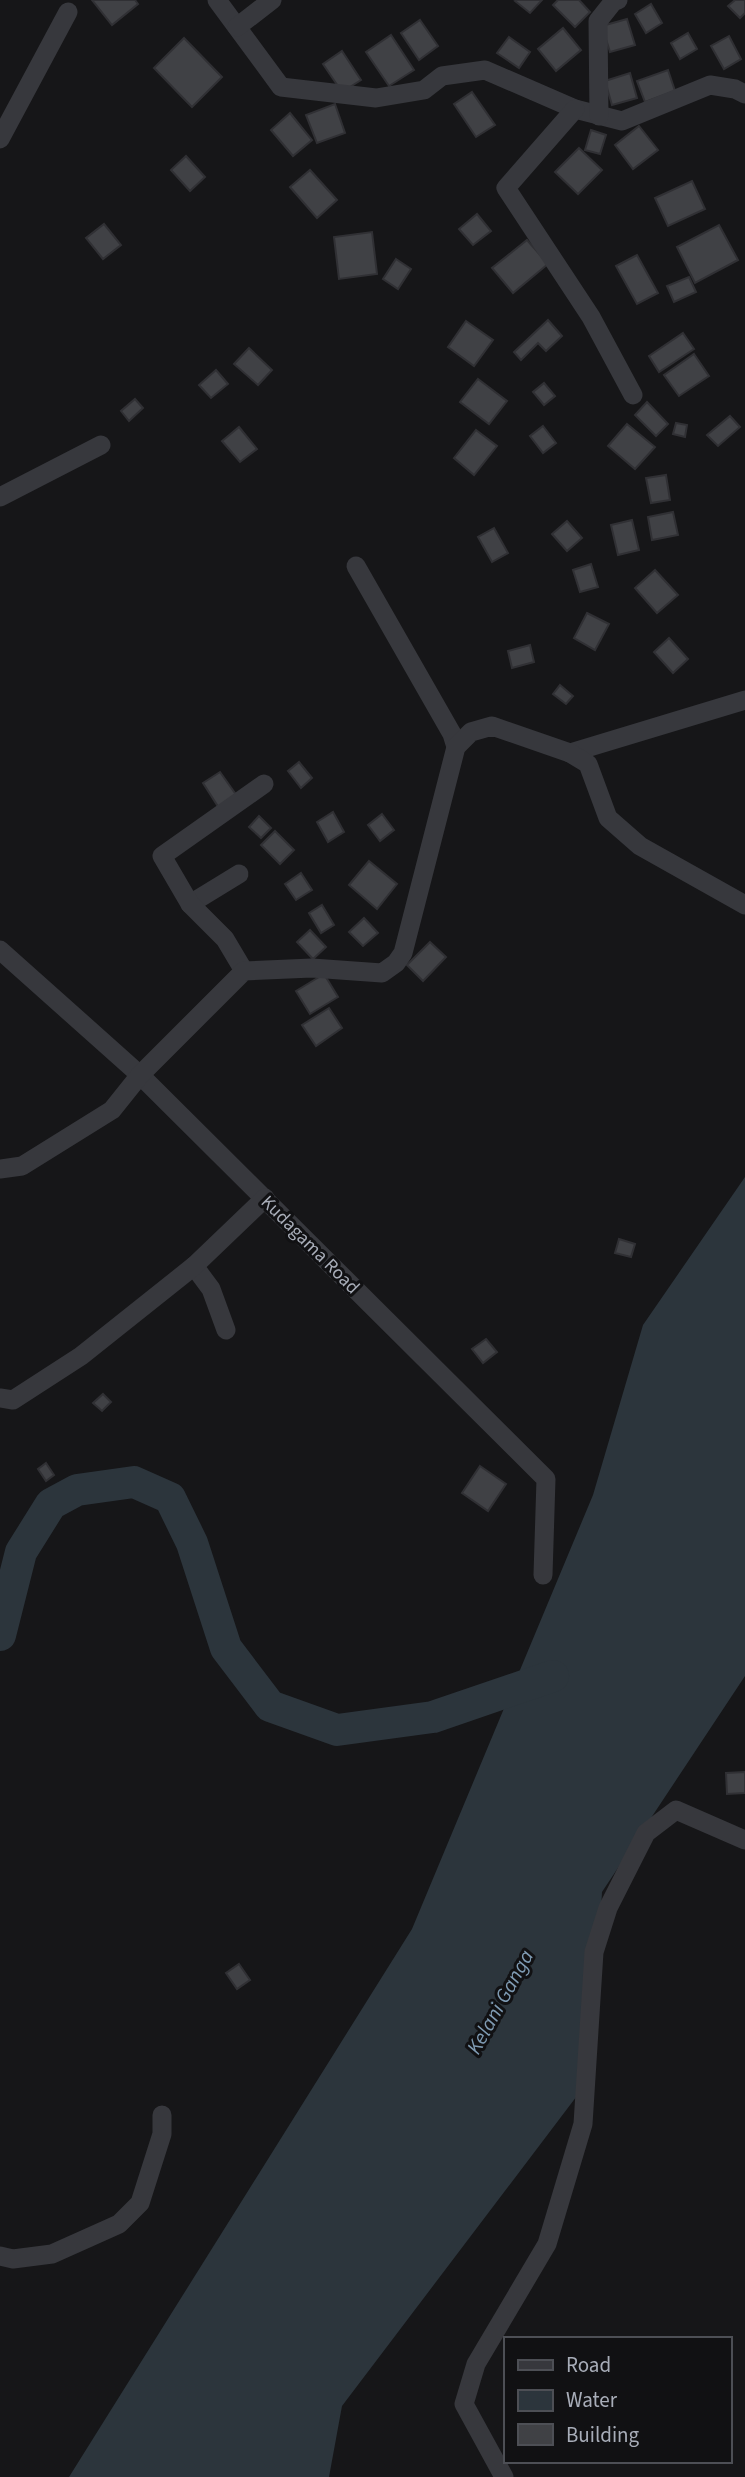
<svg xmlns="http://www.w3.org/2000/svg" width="745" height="2477" viewBox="0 0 745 2477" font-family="'Source Sans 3',sans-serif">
	<rect width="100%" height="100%" fill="#161618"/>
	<!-- water -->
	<path fill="#2c353c" d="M745 1177V1676L602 1892 592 2076 342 2406 329 2477H69L412 1929 593 1495 643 1325Z"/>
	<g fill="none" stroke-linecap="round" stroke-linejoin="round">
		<!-- river -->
		<path stroke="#2c353c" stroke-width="32" d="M0 1635 21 1552 51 1504 77 1490 134 1482 170 1498 192 1543 226 1648 270 1706 337 1730 433 1717 553 1676"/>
	</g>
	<!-- building -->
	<g fill="#404145" stroke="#303034" stroke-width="2">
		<path d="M92 0H135L138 4 112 25Z"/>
		<path d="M517 0H542L530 13 515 1Z"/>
		<path d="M558 0H579L590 12 575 27 553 5Z"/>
		<path d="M735 0H745V13L740 18 728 6Z"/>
		<path d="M651 4 662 23 646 33 635 14Z"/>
		<path d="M627 19 635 45 610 52 602 26Z"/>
		<path d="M420 20 438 46 419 60 401 33Z"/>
		<path d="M563 28 581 50 556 71 538 49Z"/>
		<path d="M688 33 697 49 680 59 671 43Z"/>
		<path d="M391 35 414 70 389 86 366 52Z"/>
		<path d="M729 36 741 59 724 69 711 46Z"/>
		<path d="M509 37 530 52 519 68 497 53Z"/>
		<path d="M184 38 222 77 192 107 154 68Z"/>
		<path d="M342 51 361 80 342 92 323 64Z"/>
		<path d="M668 70 675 91 645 102 637 81Z"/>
		<path d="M630 73 637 98 612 105 605 81Z"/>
		<path d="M472 92 495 125 476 137 454 104Z"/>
		<path d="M335 104 345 133 317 143 306 115Z"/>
		<path d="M290 113 312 140 293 156 271 130Z"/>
		<path d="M639 126 658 150 633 169 615 145Z"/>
		<path d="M591 130 606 135 600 154 585 150Z"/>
		<path d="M579 148 602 170 578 194 555 172Z"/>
		<path d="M186 156 205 177 190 191 171 170Z"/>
		<path d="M310 170 337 200 317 218 290 187Z"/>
		<path d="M692 181 705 209 668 226 655 198Z"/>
		<path d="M477 214 491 231 473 245 459 229Z"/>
		<path d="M104 224 121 245 103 259 86 238Z"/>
		<path d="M719 225 738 260 695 283 677 247Z"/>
		<path d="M372 232 377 274 339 279 334 237Z"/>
		<path d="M527 240 548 264 513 293 492 268Z"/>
		<path d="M637 255 658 293 637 304 616 266Z"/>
		<path d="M396 259 411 269 398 289 383 279Z"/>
		<path d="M689 277 696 292 674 302 667 286Z"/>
		<path d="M548 320 562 336 546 351 538 343 521 360 514 352Z"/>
		<path d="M466 321 493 340 474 366 448 347Z"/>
		<path d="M683 333 694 349 659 372 649 356Z"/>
		<path d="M249 348 272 370 258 385 234 364Z"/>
		<path d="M694 354 709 376 679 396 664 375Z"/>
		<path d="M216 370 228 384 211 398 199 385Z"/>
		<path d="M478 379 507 401 489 424 460 402Z"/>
		<path d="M544 383 555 396 544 405 533 392Z"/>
		<path d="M135 399 143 408 129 421 121 411Z"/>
		<path d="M647 402 668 424 656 436 635 415Z"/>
		<path d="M730 416 740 427 718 446 707 435Z"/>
		<path d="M676 423 687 425 685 437 673 434Z"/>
		<path d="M627 424 655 447 635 469 608 446Z"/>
		<path d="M543 426 556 443 543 453 530 436Z"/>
		<path d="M239 427 257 449 240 462 222 441Z"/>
		<path d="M476 430 497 446 474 475 454 458Z"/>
		<path d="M666 475 670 500 651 503 646 478Z"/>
		<path d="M673 512 678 535 652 540 648 517Z"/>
		<path d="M632 520 639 550 618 555 611 525Z"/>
		<path d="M567 521 582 538 567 551 552 534Z"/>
		<path d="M494 528 508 553 492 562 478 537Z"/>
		<path d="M591 564 598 587 580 592 573 570Z"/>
		<path d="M655 570 678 595 657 613 635 588Z"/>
		<path d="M587 613 609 624 595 650 574 638Z"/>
		<path d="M669 638 688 659 673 673 654 652Z"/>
		<path d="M530 645 534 662 512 668 508 651Z"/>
		<path d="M560 685 573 696 566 704 553 694Z"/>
		<path d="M299 762 312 778 301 788 288 771Z"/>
		<path d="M220 772 237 796 219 808 203 783Z"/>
		<path d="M333 812 344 832 328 842 317 822Z"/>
		<path d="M382 814 394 830 380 841 368 825Z"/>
		<path d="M259 816 271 828 261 838 249 827Z"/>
		<path d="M275 831 294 850 280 864 261 845Z"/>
		<path d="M369 861 397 884 377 909 349 885Z"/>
		<path d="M301 873 312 890 296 900 285 884Z"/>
		<path d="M322 905 334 925 321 933 309 913Z"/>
		<path d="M364 918 378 933 363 946 349 932Z"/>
		<path d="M310 930 326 947 313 959 297 942Z"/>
		<path d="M430 942 446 957 423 981 407 965Z"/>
		<path d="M324 974 338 997 310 1014 296 991Z"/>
		<path d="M329 1008 342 1028 316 1046 302 1025Z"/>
		<path d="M619 1239 635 1244 631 1257 615 1253Z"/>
		<path d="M486 1339 497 1352 483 1363 472 1349Z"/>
		<path d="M103 1394 111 1402 102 1411 93 1403Z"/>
		<path d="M46 1463 54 1475 46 1481 38 1469Z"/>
		<path d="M480 1466 506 1484 488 1511 462 1493Z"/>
		<path d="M745 1772V1793L727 1794 726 1773Z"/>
		<path d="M239 1964 250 1980 237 1989 226 1973Z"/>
	</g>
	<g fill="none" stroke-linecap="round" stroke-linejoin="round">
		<!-- street -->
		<g stroke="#37383d" stroke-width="19">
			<path d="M217 0 281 87 376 98 424 90 442 76 485 70 575 109 622 121 710 85 735 89 745 94"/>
			<path d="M237 27 272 0"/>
			<path d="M575 109 506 188 591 317 633 395"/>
			<path d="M599 116 598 21 613 2 618 0"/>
			<path d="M0 139 68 12"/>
			<path d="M0 497 101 445"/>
			<path d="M356 566 452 734 456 747"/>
			<path d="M570 753 745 700"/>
			<path d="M190 904 239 874"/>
			<path d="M0 950 140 1075 546 1479 543 1575"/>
			<path d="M244 971 225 939 190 904 162 856 264 784"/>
			<path d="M0 1169 22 1166 112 1110 140 1075 244 971 312 968 382 973 396 963 403 953 456 747 471 732 492 726 570 753 588 764 608 818 640 846 745 905"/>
			<path d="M194 1266 211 1289 226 1330"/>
			<path d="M0 1398 13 1400 81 1356 194 1266 265 1198"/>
			<path d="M0 2256 13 2259 52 2254 119 2224 140 2203 162 2134V2115"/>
			<path d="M504 2477 464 2404 476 2364 547 2244 583 2124 594 1952 608 1908 646 1833 676 1810 745 1840"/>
		</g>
	</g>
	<g text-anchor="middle" stroke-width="6" stroke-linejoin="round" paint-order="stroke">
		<!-- street labels -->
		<g font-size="19" fill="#a8adb8" stroke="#111113">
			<text transform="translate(311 1244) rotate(45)" y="7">Kudagama Road</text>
		</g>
		<!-- water labels -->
		<g font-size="21" font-style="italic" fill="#7f9bb3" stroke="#111113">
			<text transform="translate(500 2002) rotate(-61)" y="7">Kelani Ganga</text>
		</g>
	</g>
	<!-- legend -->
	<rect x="504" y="2337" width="228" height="126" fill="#111113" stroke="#4d4f55" stroke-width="2"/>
	<rect x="518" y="2360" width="35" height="10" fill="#37383d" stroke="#4d4f55" stroke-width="2"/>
	<text x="566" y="2372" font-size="21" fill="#a8adb8">Road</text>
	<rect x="518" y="2390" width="35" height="21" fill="#2c353c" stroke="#4d4f55" stroke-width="2"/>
	<text x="566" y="2407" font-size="21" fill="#a8adb8">Water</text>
	<rect x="518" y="2424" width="35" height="21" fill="#404145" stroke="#4d4f55" stroke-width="2"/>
	<text x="566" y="2442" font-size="21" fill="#a8adb8">Building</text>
</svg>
